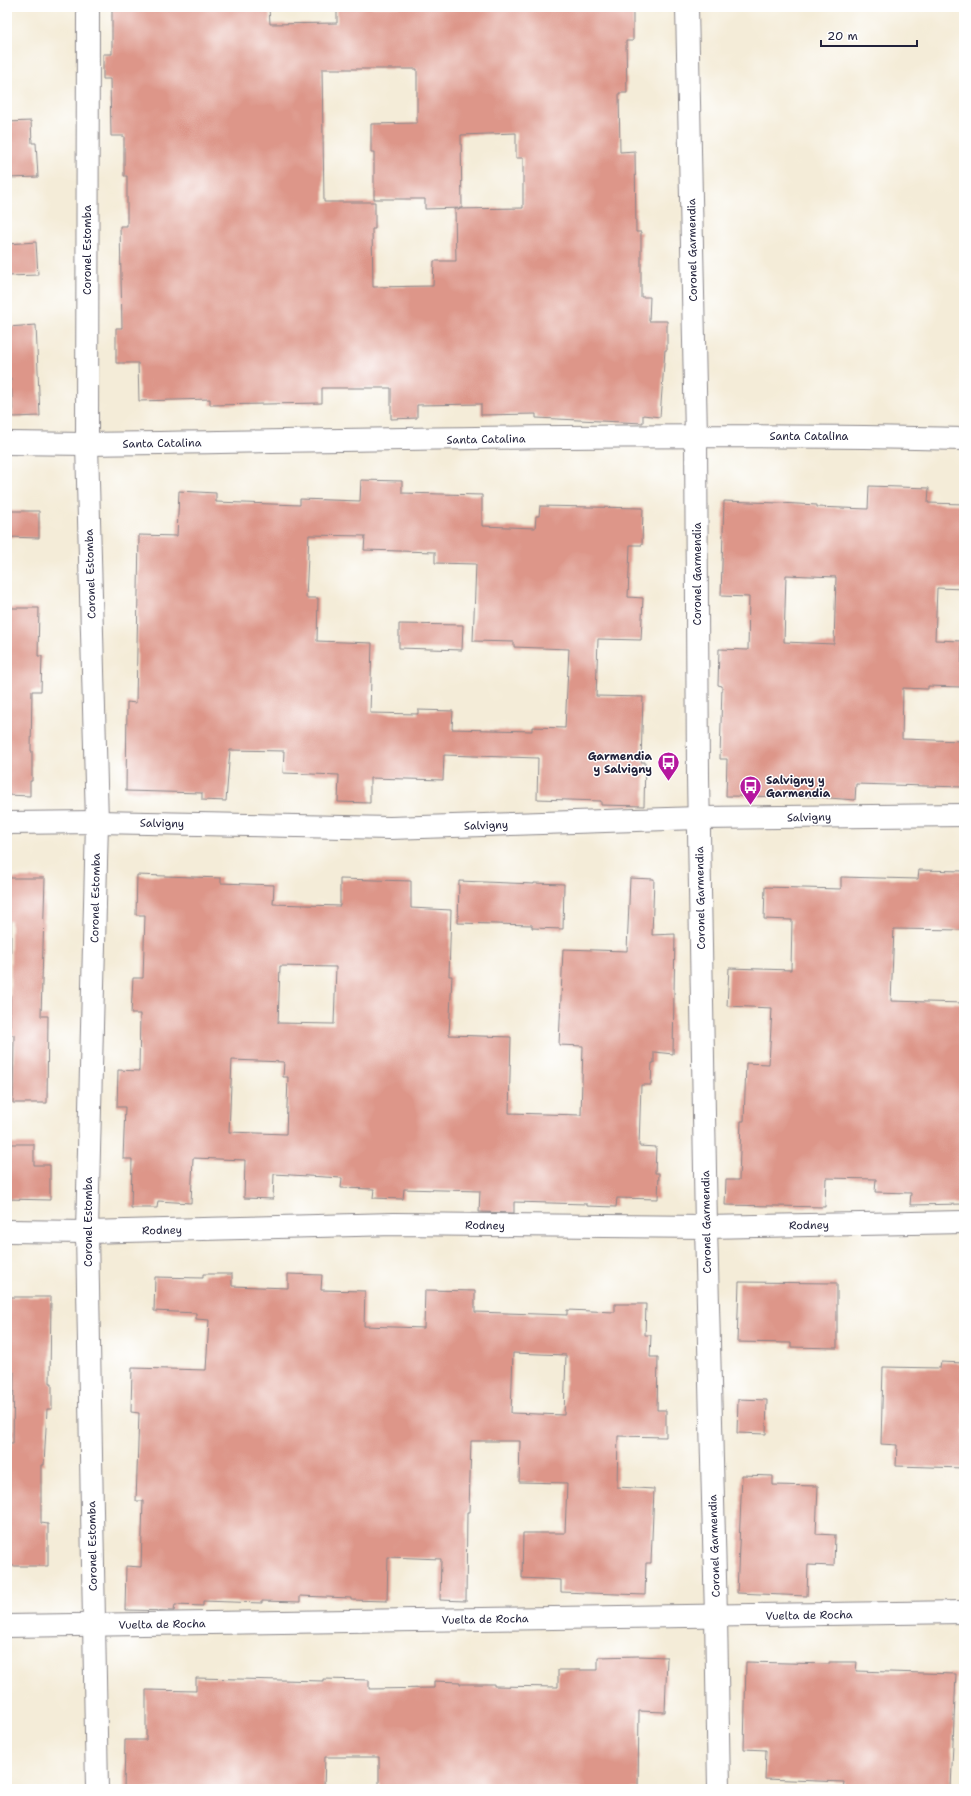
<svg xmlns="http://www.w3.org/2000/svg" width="971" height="1796" viewBox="0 0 971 1796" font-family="'Shantell Sans',sans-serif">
	<rect width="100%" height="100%" fill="#fff"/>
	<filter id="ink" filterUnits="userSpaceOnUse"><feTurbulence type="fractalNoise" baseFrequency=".025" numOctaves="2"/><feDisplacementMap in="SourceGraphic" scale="8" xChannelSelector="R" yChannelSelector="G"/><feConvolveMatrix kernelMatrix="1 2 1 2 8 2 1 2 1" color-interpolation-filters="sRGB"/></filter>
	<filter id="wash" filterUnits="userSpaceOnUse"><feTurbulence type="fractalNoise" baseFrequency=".012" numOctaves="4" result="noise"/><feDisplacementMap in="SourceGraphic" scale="16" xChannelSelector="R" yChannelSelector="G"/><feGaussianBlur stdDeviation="0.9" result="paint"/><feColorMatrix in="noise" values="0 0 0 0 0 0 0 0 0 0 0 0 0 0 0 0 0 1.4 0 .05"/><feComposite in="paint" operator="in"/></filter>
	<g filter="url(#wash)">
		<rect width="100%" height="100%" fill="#f4ecd8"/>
		<g id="blocks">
			<!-- building -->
			<g fill="#dd9689" fill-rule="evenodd">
				<path d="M112 7H269L270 24 337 23V7H633V41H626L627 93H619L620 152 635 151 636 232H641V297H650L649 321H667V350H665L660 417 643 415V423L536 418V414L481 415V404L417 405V418L391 419V388H322V403L210 405V399L139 401 138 363H116V328H122L120 226H127V176H124V136H111L110 79H103V54H112ZM322 69H417V123L371 124V152H374V199H425V209L462 208 461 135 516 133V158H523V208L455 209 456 261H434L433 286 373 287 372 229H375V202H324Z"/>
				<path d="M31 121 32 143H36L38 177 7 178V122Z"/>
				<path d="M36 242 38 275 7 276V244Z"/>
				<path d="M36 325 40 416 13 417 11 378H7V327Z"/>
				<path d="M361 480 402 481V493L482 495V526L535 528 536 516H539L540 506 643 508 642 545H630L628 597 643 598 641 640 598 639 596 696 643 697 641 762H645L644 806 601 805V801L537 799 538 758 444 755 443 780 370 778V803L338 802 339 775 283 773 284 751 230 750 226 801 202 800V793L126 791 127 702 136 703 139 535 177 536 179 491 216 493V502L300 505V499L360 501ZM309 535 365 536 364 550 435 552V563L476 564 473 641 514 642V647L569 649 565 728 532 727V731L452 729 453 711 418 710V714L370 713 372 643 317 641 318 598H306Z"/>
				<path d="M869 486 929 488 928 503 964 504V589L937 588 935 640 962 641 961 687 928 686V689L903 688 902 739 963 741 962 787 856 784 855 800 816 797 726 796 727 759H720L722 686 718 685 719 649 748 650 749 597 721 596 724 501 779 503 817 505V507L868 509ZM786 575 836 577 834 644 784 642Z"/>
				<path d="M7 511H39V538L7 537Z"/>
				<path d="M7 608H39L38 656H42L41 691H32L31 751H32V781H30V796L7 795Z"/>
				<path d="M399 624 463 625 462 650 399 648Z"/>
				<path d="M919 870 964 871V930L894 929 891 1001 964 1003V1204L910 1205 911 1193 875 1192 876 1179 826 1178 825 1207 725 1205 726 1180H739L741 1121H744L746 1063 769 1064 772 1008 727 1006 729 968 791 970 792 920 764 919 765 887 841 889V877L918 879Z"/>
				<path d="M137 875 221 878V883L274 885 273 904 340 906V879L411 881V908L451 910 449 976H452L449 1035 511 1037 509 1113 581 1115 583 1046 559 1045 563 949 627 951 630 878 654 879 652 935 675 934 673 1054 654 1052V1063H652L651 1085H641L639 1146 656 1147 655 1173H659L658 1199 617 1198 616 1207 587 1206V1204L514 1202V1213L479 1212 480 1191 404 1189 403 1199 373 1198 374 1189 341 1188 342 1178 274 1174 273 1199 244 1198 245 1160 193 1158 191 1203 158 1201 157 1208H131L132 1159H123L125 1107H117L118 1070 139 1071 140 1014H131L133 978H143L145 915H136ZM280 966 336 967 334 1024 278 1023ZM232 1060 284 1062 283 1077H288L286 1134 229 1132Z"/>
				<path d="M7 878H45L41 1016H48L47 1103H13L14 1035H10L11 921H7Z"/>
				<path d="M459 881 534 884V883L564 884 563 929 532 928V925L458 923Z"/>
				<path d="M7 1144H34V1165H50V1200L7 1199Z"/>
				<path d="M203 1274H232V1286L288 1288V1274L322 1275 321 1290 365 1291 364 1326 424 1328 425 1290 475 1291V1312L567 1315V1310L615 1312V1304H646L645 1335H651L650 1357H658L657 1410H666V1437L618 1436 617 1487 654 1489 651 1563H646L645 1595 561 1592V1580L522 1578 523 1533H565L567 1483 519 1482 520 1441H471L469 1512H467L466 1601 440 1600 441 1559 388 1557 387 1601 351 1600V1598L300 1596V1602L262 1601V1603L203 1601V1606L175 1605 174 1611 125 1610 126 1566 141 1567 143 1501H136L139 1413 131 1412 132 1368 206 1370 209 1320 196 1319V1313L154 1311 155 1277 203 1278ZM513 1353 566 1355 564 1415 511 1413Z"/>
				<path d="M739 1282 837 1283V1348L791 1347V1343L737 1342Z"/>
				<path d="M7 1297H51L50 1383H52V1409H47L44 1465H41V1523L48 1524V1566H7V1478L9 1443H13L14 1372H7Z"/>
				<path d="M941 1362 964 1363V1468L896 1466 897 1445 881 1444 883 1367 940 1368Z"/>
				<path d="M738 1399 767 1400 766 1434 737 1433Z"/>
				<path d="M742 1475 773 1476V1485L818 1486 816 1534 835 1535 834 1566 808 1565 807 1596 737 1593Z"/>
				<path d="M638 1656 667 1657 665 1712 639 1711 638 1789H379V1757H325L324 1789H124L125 1740H146V1690L196 1691V1678L323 1681V1679L369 1680V1689L434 1688V1681L460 1682V1684H494V1686L558 1687V1670H598V1657Z"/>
				<path d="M746 1662 829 1664V1662H857L856 1671 956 1674 951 1789H843L844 1782 765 1779 766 1750 744 1749Z"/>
			</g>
		</g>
	</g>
	<g filter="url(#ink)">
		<use href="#blocks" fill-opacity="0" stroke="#8b878a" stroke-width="1"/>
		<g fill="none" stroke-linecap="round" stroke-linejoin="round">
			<defs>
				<g id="street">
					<path d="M88 7 87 444 97 822 87 1232 97 1789"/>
					<path d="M687 7 696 436 698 776 706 1227 716 1616 719 1789"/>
					<path d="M7 443 87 444C379 440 672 432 964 439"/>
					<path d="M7 823 97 822 390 828 699 818 964 815"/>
					<path d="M7 1231 87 1232 394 1224 706 1227 964 1222"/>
					<path d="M7 1626 964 1612"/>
				</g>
			</defs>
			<!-- street casing -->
			<use href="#street" stroke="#8b878a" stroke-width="24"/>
			<!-- street -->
			<use href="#street" stroke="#fff" stroke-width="22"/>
		</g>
	</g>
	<!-- icons -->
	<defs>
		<symbol id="bus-pin" viewBox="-11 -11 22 30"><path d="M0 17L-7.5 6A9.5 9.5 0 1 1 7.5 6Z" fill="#b5179e" stroke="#fff"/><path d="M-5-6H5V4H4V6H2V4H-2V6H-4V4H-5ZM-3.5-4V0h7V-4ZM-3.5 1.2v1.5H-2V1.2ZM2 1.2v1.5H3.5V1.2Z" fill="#fff"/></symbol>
	</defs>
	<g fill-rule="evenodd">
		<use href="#bus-pin" x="656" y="750" width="25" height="34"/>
		<use href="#bus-pin" x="738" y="774" width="25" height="34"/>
	</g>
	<g text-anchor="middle" stroke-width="3" stroke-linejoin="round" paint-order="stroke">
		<!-- street labels -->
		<g font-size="11" fill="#22223b" stroke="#fff">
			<text transform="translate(87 250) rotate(-90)" y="4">Coronel Estomba</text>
			<text transform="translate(692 250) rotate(-91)" y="4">Coronel Garmendia</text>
			<text x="809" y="440">Santa Catalina</text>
			<text transform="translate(486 439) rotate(-1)" y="4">Santa Catalina</text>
			<text transform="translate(162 443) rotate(-1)" y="4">Santa Catalina</text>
			<text transform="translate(90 574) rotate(-92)" y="4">Coronel Estomba</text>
			<text transform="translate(697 574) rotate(-90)" y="4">Coronel Garmendia</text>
			<text transform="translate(809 817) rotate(-1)" y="4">Salvigny</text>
			<text transform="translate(162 823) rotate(1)" y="4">Salvigny</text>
			<text transform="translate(486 825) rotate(-2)" y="4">Salvigny</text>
			<text transform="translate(95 898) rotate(-89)" y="4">Coronel Estomba</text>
			<text transform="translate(700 898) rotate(-91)" y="4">Coronel Garmendia</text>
			<text transform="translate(88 1222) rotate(-90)" y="4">Coronel Estomba</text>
			<text transform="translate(706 1222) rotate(-91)" y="4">Coronel Garmendia</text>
			<text transform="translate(485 1225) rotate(1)" y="4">Rodney</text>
			<text transform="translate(809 1225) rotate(-1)" y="4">Rodney</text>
			<text transform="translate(162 1230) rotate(-1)" y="4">Rodney</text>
			<text transform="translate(92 1546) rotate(-91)" y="4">Coronel Estomba</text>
			<text transform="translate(714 1546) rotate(-92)" y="4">Coronel Garmendia</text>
			<text transform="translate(809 1615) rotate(-1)" y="4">Vuelta de Rocha</text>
			<text transform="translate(485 1619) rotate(-1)" y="4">Vuelta de Rocha</text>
			<text transform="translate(162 1624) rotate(-1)" y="4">Vuelta de Rocha</text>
		</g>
		<!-- poi labels -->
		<g font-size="11" font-weight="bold" fill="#22223b" stroke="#fff" text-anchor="end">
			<text x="652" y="760">Garmendia<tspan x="652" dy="13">y Salvigny</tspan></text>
			<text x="766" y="784" text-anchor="start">Salvigny y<tspan x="766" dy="13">Garmendia</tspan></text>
		</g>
	</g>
	<!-- margin -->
	<rect width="971" height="1796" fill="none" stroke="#fff" stroke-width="24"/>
	<!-- scale -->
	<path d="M821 40v6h96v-6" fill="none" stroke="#22223b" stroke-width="2"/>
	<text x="827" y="40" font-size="12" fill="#22223b" stroke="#ffffff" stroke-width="3" paint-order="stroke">20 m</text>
</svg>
